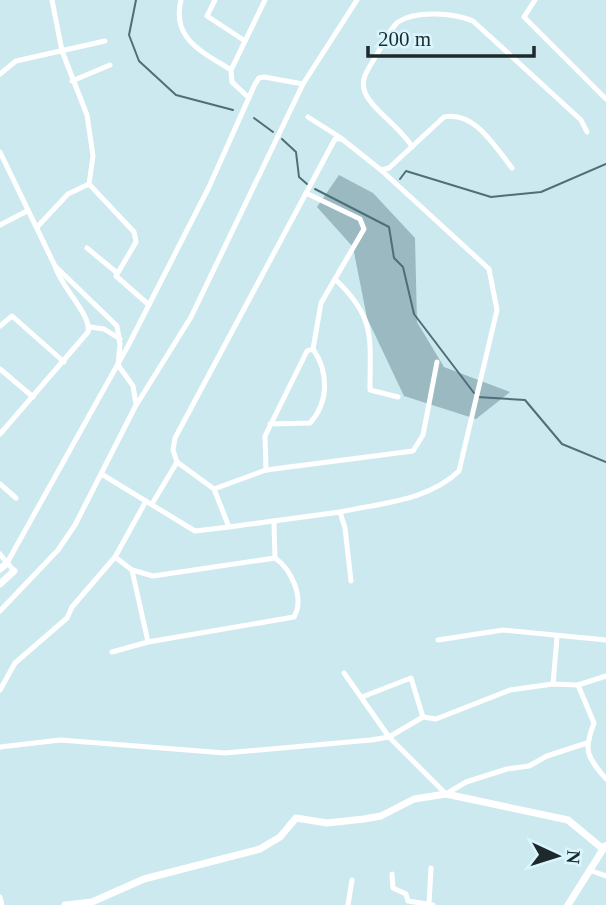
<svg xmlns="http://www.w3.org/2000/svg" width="606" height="905" viewBox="0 0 606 905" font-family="'Times New Roman',serif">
	<rect width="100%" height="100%" fill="#cce9f0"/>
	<!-- green -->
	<path fill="#9bb9c0" d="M339 175 373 193 415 238 417 322 444 367 510 392 476 419 404 396 367 318 353 247 317 207Z"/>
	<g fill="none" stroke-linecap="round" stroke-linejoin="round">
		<!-- stream -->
		<g stroke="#4e6f78" stroke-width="2">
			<path d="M136 0 129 35 139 61 176 95 233 110"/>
			<path d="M254 118 273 132"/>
			<path d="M282 139 296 152 299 177 307 184"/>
			<path d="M400 179 406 171 491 197 541 192 606 164"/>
			<path d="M315 189 389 227 394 258 403 267 414 314 474 393"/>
			<path d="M477 397 525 400 562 444 606 462"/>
		</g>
		<!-- street -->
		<g stroke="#fff" stroke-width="5">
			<path d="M52 0 62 51 87 115 93 156 89 184"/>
			<path d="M181 0C171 39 203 52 231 70"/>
			<path d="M215 0 207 16 245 41"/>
			<path d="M535 0 524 17 606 99"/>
			<path d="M0 74 16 61 105 41"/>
			<path d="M72 81 110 65"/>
			<path d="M249 98 232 82 231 70 265 0"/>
			<path d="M308 117 341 138"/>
			<path d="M412 147C402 128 367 106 364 89 361 78 369 68 374 59 381 49 389 29 398 22 416 10 454 13 473 21L581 120 587 132"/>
			<path d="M0 152 55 266 117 326 120 344 118 365 133 386 136 404"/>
			<path d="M306 193 360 219 364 229 321 303 313 349"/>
			<path d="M0 225 27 211"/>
			<path d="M38 226 68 194 89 184 134 232 136 242 116 276 149 305"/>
			<path d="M87 248 116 272"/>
			<path d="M335 279C376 318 370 337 370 390L398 397"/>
			<path d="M0 326 12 316 64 362"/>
			<path d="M90 327 104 329 120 339"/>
			<path d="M0 369 33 397"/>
			<path d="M0 434 88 332C92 315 60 286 55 266"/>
			<path d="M177 462 173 450 175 438 335 139H342L381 170 389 168 444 117C475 111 495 147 512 168"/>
			<path d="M266 470 265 436 307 351 313 349C329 372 329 402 310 423L270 424"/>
			<path d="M103 475 195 531 229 527"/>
			<path d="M0 484 16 498"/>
			<path d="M214 489 266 470 413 451 423 435 437 362"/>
			<path d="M146 501 115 557 132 570 148 642 294 617C305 598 291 569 275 558L274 523"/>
			<path d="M152 504 177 462 214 489 229 527 340 512 345 528 351 581"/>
			<path d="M340 512C380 503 428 501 459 471L497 310 489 269 381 170"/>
			<path d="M0 554 14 571"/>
			<path d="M7 563 129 344 209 187 255 84 259 78 264 77 303 84"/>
			<path d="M132 570 153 576 275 558"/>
			<path d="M0 611 58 550 75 525 135 407 191 317 303 84 357 0"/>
			<path d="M438 640 503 630 606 640"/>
			<path d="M112 652 148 642"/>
			<path d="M344 673 389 737 446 794 466 782 507 769 529 766 547 756 587 743"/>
			<path d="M553 684 557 637"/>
			<path d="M578 685 594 723C583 751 587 756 606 779"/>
			<path d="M0 690 15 663 67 618 72 607 115 557"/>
			<path d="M362 697 411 678 423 717"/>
			<path d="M0 747 60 740 225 753 371 740 389 737 423 717 436 719 510 690 553 684 578 685 606 676"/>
			<path d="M589 870 606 876"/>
			<path d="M392 874 393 888 406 894 408 901 433 905"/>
			<path d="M0 897 2 905"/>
			<path d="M429 904 431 868"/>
			<path d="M348 905 352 880"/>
		</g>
		<!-- secondary -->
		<g stroke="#fff" stroke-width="7">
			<path d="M0 569 7 563"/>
			<path d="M0 584 14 571"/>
			<path d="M65 905 92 902 144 879 260 849 280 837 296 818 327 823 364 819 381 816 414 799 446 794 568 820 603 849"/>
			<path d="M568 905 605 846"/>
		</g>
	</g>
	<!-- north arrow -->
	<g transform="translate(557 856) rotate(94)" stroke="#d9f6fe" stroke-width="5" paint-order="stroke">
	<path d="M0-5L12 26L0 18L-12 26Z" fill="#1e292c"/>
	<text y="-10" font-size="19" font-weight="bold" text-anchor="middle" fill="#1e292c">N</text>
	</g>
	<!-- scale -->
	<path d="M368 46v10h166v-10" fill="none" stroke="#1e292c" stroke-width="3.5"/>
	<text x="378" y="46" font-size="21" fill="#1e292c" stroke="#d9f6fe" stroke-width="5" paint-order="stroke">200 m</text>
</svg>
